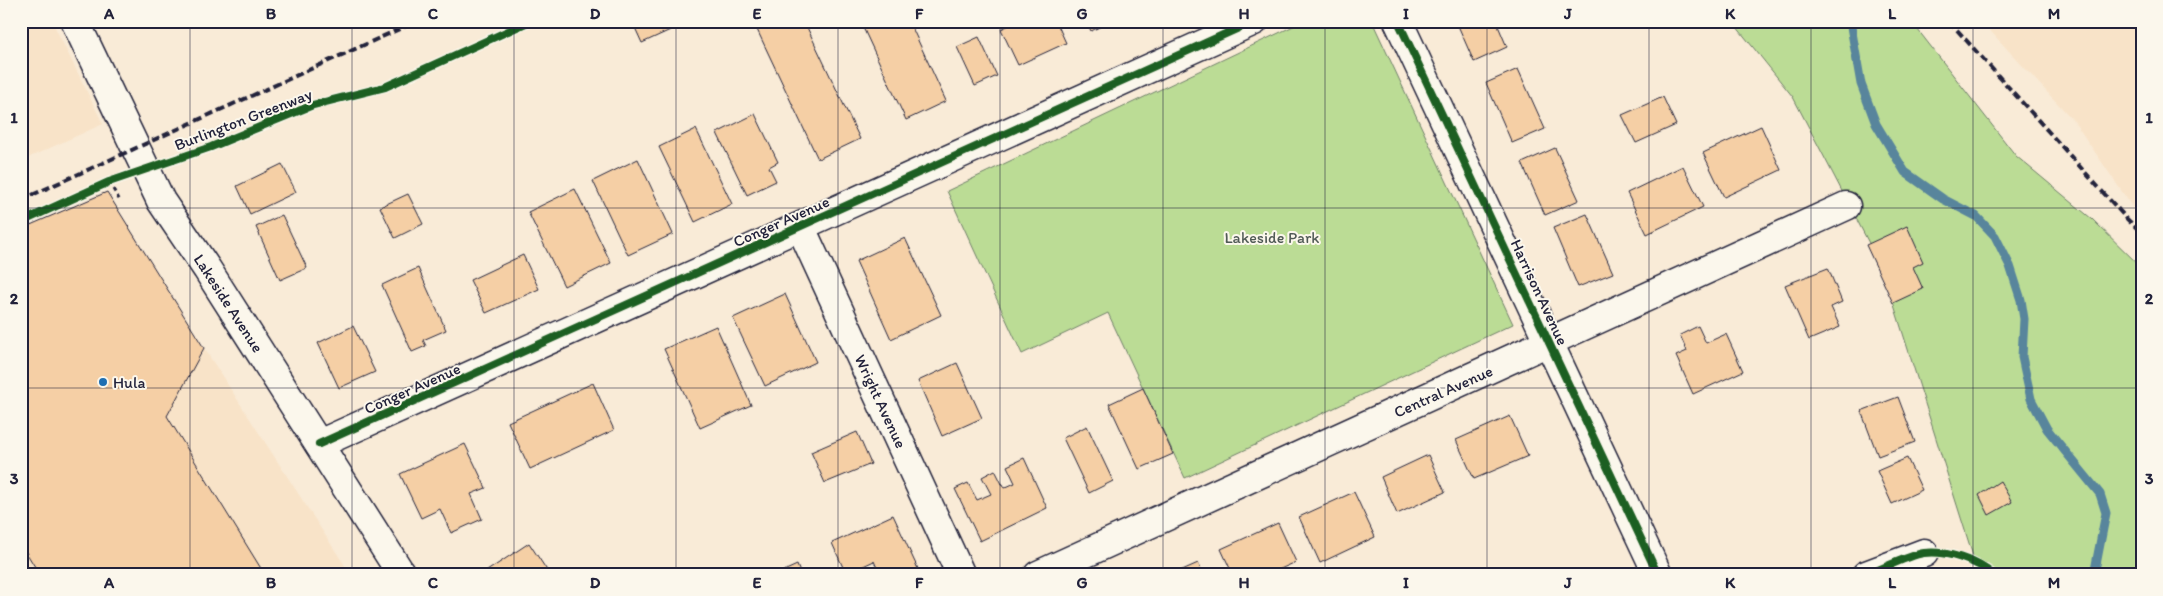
<svg xmlns="http://www.w3.org/2000/svg" width="2163" height="596" viewBox="0 0 2163 596" font-family="Itim,sans-serif">
	<rect width="100%" height="100%" fill="#f9ebd7"/>
	<filter id="ink" filterUnits="userSpaceOnUse"><feTurbulence type="fractalNoise" baseFrequency=".02" numOctaves="2"/><feDisplacementMap in="SourceGraphic" scale="10" xChannelSelector="R" yChannelSelector="G"/><feConvolveMatrix kernelMatrix="1 2 1 2 8 2 1 2 1" color-interpolation-filters="sRGB"/></filter>
	<g filter="url(#ink)">
		<!-- built -->
		<g fill="#f8e3c8">
			<path d="M21 21H52L103 124 21 161Z"/>
			<path d="M1981 21H2142V221L2073 120Z"/>
			<path d="M107 192 204 348 351 575H21V229Z"/>
		</g>
		<!-- green -->
		<g fill="#bbdc95" stroke="#6e7f68">
			<path d="M1304 21H1372L1513 324 1185 478 1108 313 1022 354 947 191Z"/>
			<path d="M1732 21H1911L2016 156 2092 219 2142 268V575H1979L1883 270 1793 97Z"/>
		</g>
		<g fill="none" stroke-linecap="round" stroke-linejoin="round">
			<!-- stream -->
			<path stroke="#58859c" stroke-width="9" d="M1850 21 1861 84 1876 124 1905 172 1943 199 1976 216 1995 236 2010 266 2021 300 2024 319 2022 357 2031 399 2047 429 2100 494 2106 513 2094 575"/>
		</g>
		<!-- building -->
		<g fill="#f5cfa5" stroke="#22223b">
			<path d="M632 21H690L642 43Z"/>
			<path d="M753 21H804L860 139 818 159Z"/>
			<path d="M860 21H909L946 101 906 120Z"/>
			<path d="M1018 21H1056L1066 43 1018 65 1001 29Z"/>
			<path d="M1086 21H1112L1091 31Z"/>
			<path d="M1456 21H1496L1507 47 1474 62Z"/>
			<path d="M979 37 997 76 975 86 957 47Z"/>
			<path d="M1518 69 1545 129 1512 143 1486 83Z"/>
			<path d="M1663 97 1676 125 1636 143 1622 115Z"/>
			<path d="M755 114 778 162 769 167 776 181 747 195 717 133Z"/>
			<path d="M1761 126 1781 170 1724 197 1703 153Z"/>
			<path d="M696 129 732 204 695 222 659 147Z"/>
			<path d="M1555 148 1579 200 1545 215 1522 163Z"/>
			<path d="M638 159 673 234 628 255 593 181Z"/>
			<path d="M282 164 296 192 250 214 237 186Z"/>
			<path d="M1683 166 1703 207 1647 234 1627 193Z"/>
			<path d="M575 189 611 263 564 286 528 212Z"/>
			<path d="M107 192 204 348 167 416 265 575H40L21 544V229Z"/>
			<path d="M408 194 423 224 395 238 380 207Z"/>
			<path d="M1587 214 1613 273 1578 287 1553 228Z"/>
			<path d="M282 215 307 268 280 280 256 227Z"/>
			<path d="M1907 226 1923 262 1913 267 1923 289 1893 303 1866 245Z"/>
			<path d="M905 238 941 315 891 339 856 261Z"/>
			<path d="M523 255 539 289 486 313 470 280Z"/>
			<path d="M418 268 446 330 423 340 426 346 412 352 382 285Z"/>
			<path d="M1828 268 1842 302 1831 307 1840 327 1809 340 1785 285Z"/>
			<path d="M785 294 816 362 765 386 733 318Z"/>
			<path d="M353 326 375 372 339 388 318 343Z"/>
			<path d="M716 326 751 405 700 428 664 349Z"/>
			<path d="M1698 326 1706 343 1726 334 1743 371 1693 394 1676 356 1687 351 1680 335Z"/>
			<path d="M957 363 982 418 942 436 918 381Z"/>
			<path d="M593 383 614 430 530 469 508 422Z"/>
			<path d="M1143 388 1173 454 1139 469 1109 404Z"/>
			<path d="M1898 397 1915 442 1878 456 1861 411Z"/>
			<path d="M1510 416 1528 456 1474 479 1456 440Z"/>
			<path d="M1087 426 1113 481 1089 493 1063 438Z"/>
			<path d="M857 432 871 464 825 483 811 452Z"/>
			<path d="M465 444 486 488 471 494 482 519 451 533 440 509 421 518 400 474Z"/>
			<path d="M1428 455 1445 492 1397 514 1381 477Z"/>
			<path d="M1024 458 1047 508 980 541 955 489 968 483 977 500 991 494 982 477 995 470 1004 488 1015 483 1007 466Z"/>
			<path d="M1907 458 1922 490 1892 504 1877 471Z"/>
			<path d="M2000 481 2012 502 1989 515 1979 495Z"/>
			<path d="M1354 492 1375 537 1320 563 1299 517Z"/>
			<path d="M893 515 919 571 911 575H880L874 561 846 574 832 543Z"/>
			<path d="M1278 523 1296 562 1267 575H1233L1221 549Z"/>
			<path d="M529 543 550 575H481Z"/>
			<path d="M1198 563 1204 575H1171Z"/>
			<path d="M797 565 801 575H775Z"/>
		</g>
		<g fill="none" stroke-linecap="round" stroke-linejoin="round">
			<defs>
				<g id="minor">
					<path d="M75 21 161 201 207 269 402 575"/>
					<path d="M1398 21 1658 575"/>
					<path d="M801 228 961 575"/>
					<path d="M319 444 1254 21"/>
					<path d="M1038 575 1846 206"/>
					<path d="M1866 575 1924 553"/>
				</g>
			</defs>
			<!-- minor casing -->
			<use href="#minor" stroke="#22223b" stroke-width="31"/>
			<!-- path -->
			<path stroke="#22223b" stroke-width="3" stroke-dasharray="4 4" stroke-linecap="butt" d="M109 182 120 201"/>
			<!-- minor -->
			<use href="#minor" stroke="#fbf7ec" stroke-width="28"/>
			<!-- rail -->
			<g stroke="#22223b" stroke-width="4" stroke-dasharray="8 4" stroke-linecap="butt">
				<path d="M1949 21 2127 219 2142 233"/>
				<path d="M21 200 417 21"/>
			</g>
			<defs>
				<g id="cycleway">
					<path d="M1398 21 1658 575"/>
					<path d="M21 222 109 182 211 147 313 105 385 87 530 21"/>
					<path d="M319 444 1254 21"/>
					<path d="M1866 575C1882 569 1909 555 1924 553 1945 550 1978 561 1993 575"/>
				</g>
			</defs>
			<!-- cycleway casing -->
			<use href="#cycleway" stroke="#fbf7ec" stroke-width="11"/>
			<!-- cycleway -->
			<use href="#cycleway" stroke="#1b5e20" stroke-width="8"/>
		</g>
	</g>
	<!-- grid -->
	<path fill="none" stroke="#22223b" stroke-width="1" stroke-opacity="0.55" d="M190 21V575M352 21V575M514 21V575M676 21V575M838 21V575M1000 21V575M1163 21V575M1325 21V575M1487 21V575M1649 21V575M1811 21V575M1973 21V575M21 208H2142M21 388H2142"/>
	<!-- markers -->
	<circle fill="#1f6fb2" stroke="#fbf7ec" stroke-width="2" cx="103" cy="382" r="5"/>
	<g text-anchor="middle" stroke-width="4" stroke-linejoin="round" paint-order="stroke">
		<!-- street labels -->
		<g font-size="16" fill="#22223b" stroke="#fbf7ec">
			<text transform="translate(243 119) rotate(-21)" y="6">Burlington Greenway</text>
			<text transform="translate(781 221) rotate(-24)" y="6">Conger Avenue</text>
			<text transform="translate(1540 292) rotate(65)" y="6">Harrison Avenue</text>
			<text transform="translate(229 303) rotate(57)" y="6">Lakeside Avenue</text>
			<text transform="translate(412 388) rotate(-24)" y="6">Conger Avenue</text>
			<text transform="translate(1443 391) rotate(-24)" y="6">Central Avenue</text>
			<text transform="translate(881 401) rotate(65)" y="6">Wright Avenue</text>
		</g>
		<!-- park labels -->
		<g font-size="16" fill="#505a56" stroke="#fbf7ec">
			<text x="1272" y="243">Lakeside Park</text>
		</g>
		<!-- poi labels -->
		<g font-size="16" fill="#22223b" stroke="#fbf7ec" text-anchor="start">
			<text x="113" y="388">Hula</text>
		</g>
	</g>
	<!-- margin -->
	<rect width="2163" height="596" fill="none" stroke="#fbf7ec" stroke-width="55"/>
	<rect x="28" y="28" width="2108" height="540" fill="none" stroke="#22223b" stroke-width="2"/>
	<g font-size="16" text-anchor="middle" font-weight="bold" fill="#22223b">
		<text x="109" y="19">A</text>
		<text x="271" y="19">B</text>
		<text x="433" y="19">C</text>
		<text x="595" y="19">D</text>
		<text x="757" y="19">E</text>
		<text x="919" y="19">F</text>
		<text x="1082" y="19">G</text>
		<text x="1244" y="19">H</text>
		<text x="1406" y="19">I</text>
		<text x="1568" y="19">J</text>
		<text x="1730" y="19">K</text>
		<text x="1892" y="19">L</text>
		<text x="2054" y="19">M</text>
		<text x="14" y="123">1</text>
		<text x="2149" y="123">1</text>
		<text x="14" y="304">2</text>
		<text x="2149" y="304">2</text>
		<text x="14" y="484">3</text>
		<text x="2149" y="484">3</text>
		<text x="109" y="588">A</text>
		<text x="271" y="588">B</text>
		<text x="433" y="588">C</text>
		<text x="595" y="588">D</text>
		<text x="757" y="588">E</text>
		<text x="919" y="588">F</text>
		<text x="1082" y="588">G</text>
		<text x="1244" y="588">H</text>
		<text x="1406" y="588">I</text>
		<text x="1568" y="588">J</text>
		<text x="1730" y="588">K</text>
		<text x="1892" y="588">L</text>
		<text x="2054" y="588">M</text>
	</g>
</svg>
